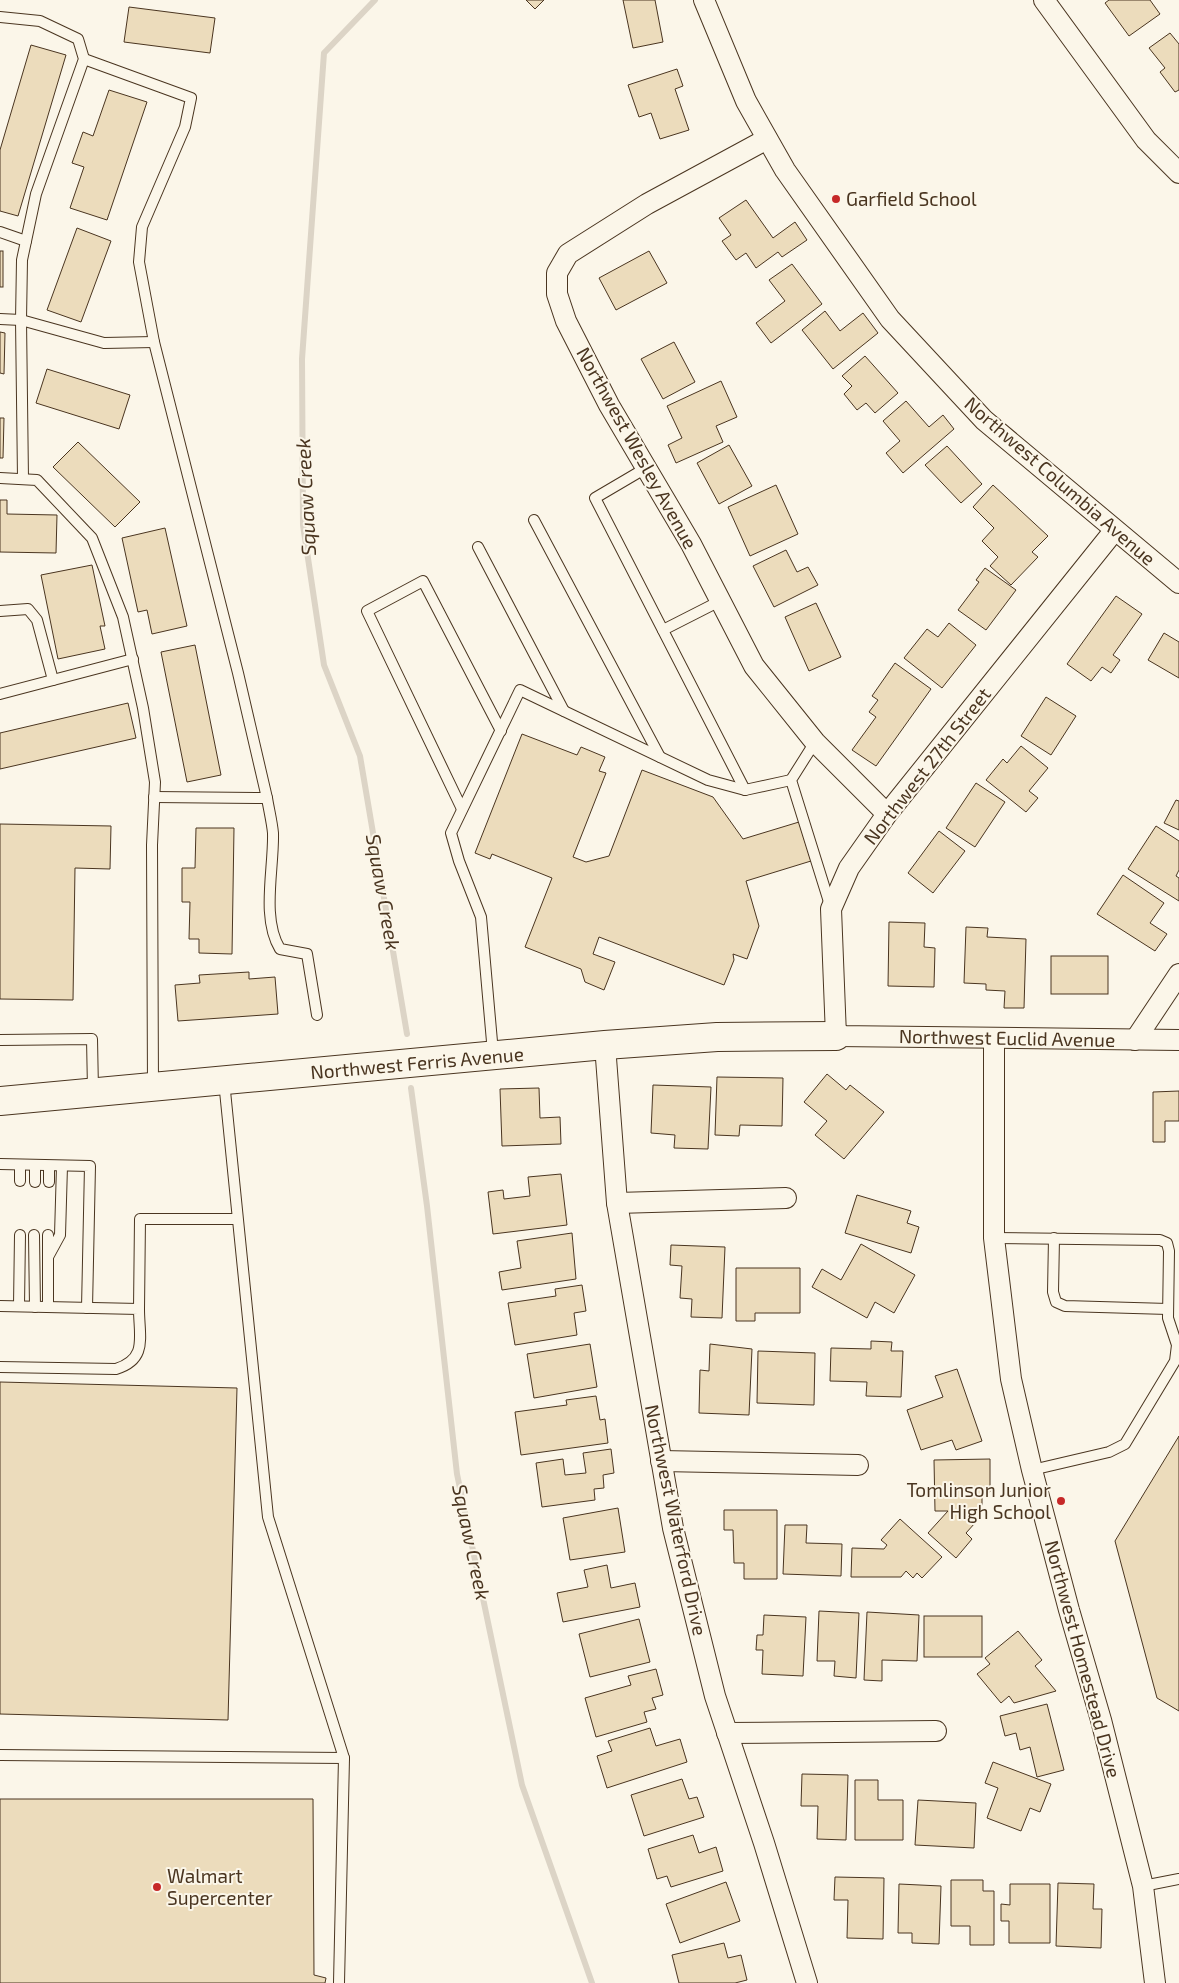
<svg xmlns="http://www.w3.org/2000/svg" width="1179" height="1983" viewBox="0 0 1179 1983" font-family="'Exo 2',sans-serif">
	<rect width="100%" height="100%" fill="#fbf6e9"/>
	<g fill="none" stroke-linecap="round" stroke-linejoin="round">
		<!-- stream -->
		<g stroke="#dcd4c6" stroke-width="6">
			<path d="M375 0 324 53 302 359 303 525 324 665 360 756 407 1034"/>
			<path d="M411 1088 427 1206 457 1474 522 1785 592 1983"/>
		</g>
	</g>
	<!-- building -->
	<g fill="#ecdcbc" stroke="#4a3520">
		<path d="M526 0H544L535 9Z"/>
		<path d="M623 0H655L663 42 633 48Z"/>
		<path d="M1109 0H1150L1160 14 1129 36 1105 3Z"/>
		<path d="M129 7 215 18 210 53 124 42Z"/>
		<path d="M1170 33 1179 44V90L1175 92 1160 72 1165 68 1149 48Z"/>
		<path d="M31 45 66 55 18 216 0 211V150Z"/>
		<path d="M677 69 683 86 675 89 689 130 660 139 651 113 639 117 628 85Z"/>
		<path d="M109 90 147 102 107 220 70 208 84 167 72 163 83 132 93 136Z"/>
		<path d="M746 200 773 238 795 222 807 240 782 257 778 252 756 268 746 253 736 260 722 241 731 235 719 218Z"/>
		<path d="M77 228 111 241 81 322 47 310Z"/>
		<rect x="0" y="251" width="3" height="36"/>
		<path d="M649 251 667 283 616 310 599 278Z"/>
		<path d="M792 264 822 304 771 343 756 323 785 301 769 280Z"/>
		<path d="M825 311 840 331 863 313 878 333 833 369 802 330Z"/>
		<path d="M0 332 5 333 4 374 0 373Z"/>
		<path d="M674 342 695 382 663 399 641 359Z"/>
		<path d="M865 356 898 393 875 413 866 403 857 410 844 394 852 386 842 376Z"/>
		<path d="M47 369 130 395 119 429 36 403Z"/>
		<path d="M721 381 737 417 716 426 723 442 676 463 668 445 682 438 667 406Z"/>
		<path d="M906 401 929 427 943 415 954 429 903 473 886 453 900 441 883 421Z"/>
		<path d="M0 418H4L3 458H0Z"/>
		<path d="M78 442 140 502 115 527 53 467Z"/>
		<path d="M729 445 752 486 719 504 697 463Z"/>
		<path d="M947 446 982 484 961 503 925 465Z"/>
		<path d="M776 485 798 534 750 556 728 507Z"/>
		<path d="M993 485 1048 536 1032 552 1038 557 1011 585 990 566 998 557 982 541 994 528 973 507Z"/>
		<path d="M0 500H7V514L57 515 56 553 0 552Z"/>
		<path d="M165 528 187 626 152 634 147 610 138 612 122 538Z"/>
		<path d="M786 550 797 572 808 567 818 585 774 607 753 566Z"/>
		<path d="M92 565 105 626H100L105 649 58 659 41 575Z"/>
		<path d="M985 568 1016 590 986 630 958 610 979 582 976 580Z"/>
		<path d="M1116 596 1142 614 1113 655 1120 660 1111 673 1102 667 1091 681 1067 664Z"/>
		<path d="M816 603 841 657 809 671 785 617Z"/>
		<path d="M949 623 976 645 942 688 904 658 927 629 938 637Z"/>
		<path d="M1164 633 1179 642V678L1148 660Z"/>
		<path d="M195 645 221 775 187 782 161 652Z"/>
		<path d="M895 663 931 689 876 766 852 750 876 717 869 712 878 700 872 696Z"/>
		<path d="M1046 697 1076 716 1051 755 1021 736Z"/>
		<path d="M128 703 136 738 0 769V733Z"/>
		<path d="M522 734 577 755 581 747 605 757 599 771 606 773 573 857 586 862 609 856 642 770 713 797 743 839 799 822 811 861 746 881 759 926 747 959 733 954 734 960 724 985 599 937 593 954 615 962 604 990 585 982 581 969 525 947 552 878 492 854 490 859 475 853Z"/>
		<path d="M1021 746 1048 768 1029 791 1038 798 1026 812 986 780 1003 759 1007 763Z"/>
		<path d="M976 783 1005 802 975 847 946 828Z"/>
		<path d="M1176 800 1179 801V830L1164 823Z"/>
		<path d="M0 824 111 826 110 869 75 868 73 1000 0 999Z"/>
		<path d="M1156 826 1179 841V870L1176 876 1179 878V901L1128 869Z"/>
		<path d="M196 828H234L232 954 199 953V939H189L190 902H182V868H195Z"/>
		<path d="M939 831 965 851 933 893 908 873Z"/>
		<path d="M1123 875 1164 903 1150 923 1167 934 1155 951 1097 914Z"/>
		<path d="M889 922 925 923 924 947 935 948 934 987 888 986Z"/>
		<path d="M966 927 988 928 987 937 1026 939 1024 1008H1004L1005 991 986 990V984L964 983Z"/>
		<rect x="1051" y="956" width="57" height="38"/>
		<path d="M249 972V979L275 977 278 1014 178 1021 175 985 200 983 199 975Z"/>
		<path d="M827 1074 846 1090 850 1085 884 1112 844 1159 815 1135 827 1121 804 1102Z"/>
		<path d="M717 1077 783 1078 782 1126 740 1125 739 1136 715 1135Z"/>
		<path d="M653 1085 711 1087 708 1149 674 1148 675 1135 651 1133Z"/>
		<path d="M539 1088 540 1118 560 1117 561 1144 502 1146 500 1089Z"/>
		<path d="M1179 1091V1121H1165V1142H1153V1092Z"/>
		<path d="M561 1174 567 1225 493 1234 488 1192 503 1190 504 1199 530 1196 528 1177Z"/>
		<path d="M857 1195 911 1211 907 1223 919 1227 911 1253 845 1233Z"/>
		<path d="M572 1233 576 1279 502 1290 499 1272 521 1268 517 1241Z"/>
		<path d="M861 1244 915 1275 894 1313 875 1302 867 1318 812 1287 822 1269 841 1280Z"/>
		<path d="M671 1245 725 1247 722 1318 691 1317 692 1299 680 1298 682 1266 670 1265Z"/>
		<path d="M736 1268H800V1313H755V1321H736Z"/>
		<path d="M582 1285 586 1311 574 1313 577 1335 515 1345 508 1303 556 1296 555 1289Z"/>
		<path d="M871 1341 892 1342 891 1351H903L901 1397 866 1396 867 1382 830 1381 831 1348 871 1349Z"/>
		<path d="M590 1344 597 1387 534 1398 527 1354Z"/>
		<path d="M710 1344 752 1349 749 1415 699 1413 700 1370 709 1371Z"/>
		<path d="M758 1351 815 1353 814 1405 757 1403Z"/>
		<path d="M957 1369 982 1441 956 1450 952 1440 921 1450 907 1410 943 1397 935 1376Z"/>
		<path d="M0 1382 237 1388 228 1720 0 1714Z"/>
		<path d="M596 1396 600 1420 605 1419 608 1443 521 1455 515 1412 567 1405 566 1400Z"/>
		<path d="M1179 1436V1711L1157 1698 1115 1541Z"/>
		<path d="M611 1449 614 1473 603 1475 604 1488 594 1489 595 1500 542 1507 536 1463 563 1459 565 1475 586 1473 583 1453Z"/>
		<path d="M990 1459V1492H982V1505L975 1514V1523L966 1533 972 1539 956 1558 928 1533 948 1511H935L934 1460Z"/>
		<path d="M618 1508 625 1552 570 1560 563 1518Z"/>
		<path d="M724 1510H777V1579H744V1563H734L733 1530H724Z"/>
		<path d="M900 1519 942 1557 922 1578 917 1573 913 1578 906 1571 901 1577H851L852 1548 884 1549 887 1545 881 1540Z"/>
		<path d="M785 1525H807L806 1543 842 1544 841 1576 783 1574Z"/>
		<path d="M607 1565 611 1588 635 1583 640 1607 563 1622 557 1593 588 1587 584 1570Z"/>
		<path d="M819 1611 859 1613 856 1678 834 1676 835 1661H817Z"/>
		<path d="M867 1612 919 1615 917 1661 882 1660V1681L864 1680Z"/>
		<path d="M764 1615 806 1617 803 1676 762 1674 763 1650H756L757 1635H763Z"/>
		<rect x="924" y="1616" width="58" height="41"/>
		<path d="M639 1619 650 1662 590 1677 579 1634Z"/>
		<path d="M1018 1631 1042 1660 1035 1666 1056 1691 1014 1703 1009 1696 1001 1703 977 1674 990 1664 985 1658Z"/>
		<path d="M656 1669 663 1695 652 1698 656 1709 644 1712 647 1722 596 1737 585 1698 631 1685 628 1676Z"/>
		<path d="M1047 1704 1064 1770 1037 1777 1030 1747 1020 1750 1016 1733 1005 1736 1000 1716Z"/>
		<path d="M650 1728 656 1746 680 1739 687 1762 607 1788 597 1756 612 1751 608 1741Z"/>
		<path d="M993 1762 1051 1784 1040 1812 1030 1808 1021 1831 987 1818 998 1788 985 1783Z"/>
		<path d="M802 1774 848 1775 846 1840 817 1839 818 1806H801Z"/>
		<path d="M682 1779 689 1799 697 1797 704 1817 644 1836 631 1795Z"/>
		<path d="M855 1780H878V1800H903V1840H855Z"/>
		<path d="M0 1799H313L314 1975 326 1978 325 1983H0Z"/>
		<path d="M918 1800 976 1803 974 1848 915 1845Z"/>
		<path d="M693 1835 699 1853 716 1847 723 1871 671 1887 667 1876 657 1879 648 1849Z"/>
		<path d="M835 1877 884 1878 883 1939 847 1938 848 1900H834Z"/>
		<path d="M951 1880H983V1891H994V1945H970V1926H951Z"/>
		<path d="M726 1882 740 1921 680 1943 666 1904Z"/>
		<path d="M1058 1883 1094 1884 1093 1909H1102L1101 1948 1056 1946Z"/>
		<path d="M899 1884 941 1886 939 1944 912 1943V1933H898Z"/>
		<path d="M1010 1884H1050V1943H1009V1921H1001V1904L1010 1905Z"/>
		<path d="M724 1943 728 1958 741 1955 747 1980 735 1983H679L672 1955Z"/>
	</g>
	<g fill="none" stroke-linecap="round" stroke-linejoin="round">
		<defs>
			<g id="lane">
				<path d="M0 17 40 21 78 39 84 59 36 194 22 260 21 320 23 479"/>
				<path d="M84 59 191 98 185 127 142 227 139 262 154 342 238 673 267 798 154 797"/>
				<path d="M0 232 26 241"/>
				<path d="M0 319 21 320 104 343 154 342"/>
				<path d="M646 468 595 498 745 790"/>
				<path d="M0 478 37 480 92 538 123 617 143 708 155 782 152 845 153 1086"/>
				<path d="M534 520 660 757"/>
				<path d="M478 547 564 711"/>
				<path d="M0 611 28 609 37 620 53 680"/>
				<path d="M663 630 720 601"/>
				<path d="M0 694 133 659"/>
				<path d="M815 742 791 780 830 905"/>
				<path d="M267 798C269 810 272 822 273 833 274 869 261 918 280 949L307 954 317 1015"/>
				<path d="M462 809 367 611 423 581 501 731"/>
				<path d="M0 1040 92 1039 93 1090"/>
				<path d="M493 1053 481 917 459 861 451 833 520 690 708 780 745 790 791 780"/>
				<path d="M224 1081 268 1517 344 1758"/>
				<path d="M0 1164 90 1166 87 1308"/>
				<path d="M35 1165V1182"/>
				<path d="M20 1181V1165"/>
				<path d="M49 1182V1166"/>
				<path d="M34 1235 35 1307"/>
				<path d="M48 1235V1307"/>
				<path d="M994 1238 1160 1240 1167 1243 1169 1251 1168 1318 1177 1345 1175 1361 1125 1444 1109 1452 1032 1470"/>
				<path d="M1054 1238 1053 1292 1056 1302 1065 1306 1168 1309"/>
				<path d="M48 1257 60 1235 62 1166"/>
				<path d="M0 1306 139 1309C139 1337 148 1359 116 1369L0 1367"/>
				<path d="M19 1306 20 1235"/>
				<path d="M139 1309 140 1219H237"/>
				<path d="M0 1755 344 1758 339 1983"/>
				<path d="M1143 1886 1179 1879"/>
			</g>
			<g id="street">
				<path d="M704 0 746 101 785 170 890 319 984 420 1179 583"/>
				<path d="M1044 0 1146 140 1179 173"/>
				<path d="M767 139 647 204 568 254 557 273V294L566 321 609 405 691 544 754 666 815 742 887 814"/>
				<path d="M1114 531 887 814 849 868 831 909 836 1036 1179 1040"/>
				<path d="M994 1038V1238L1011 1379 1032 1470 1069 1610 1101 1720 1143 1886 1155 1983"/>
				<path d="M1135 1040 1179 974"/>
				<path d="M605 1045 617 1203 673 1528 715 1696 764 1843 807 1983"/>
				<path d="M617 1203 786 1198"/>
				<path d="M661 1461 858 1465"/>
				<path d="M727 1733 936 1731"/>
			</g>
			<path id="secondary" d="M0 1101 605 1045 717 1037 836 1036"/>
		</defs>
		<!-- lane casing -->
		<use href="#lane" stroke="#4a3520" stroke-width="12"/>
		<!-- street casing -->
		<use href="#street" stroke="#4a3520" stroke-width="22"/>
		<!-- secondary casing -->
		<use href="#secondary" stroke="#4a3520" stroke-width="30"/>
		<!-- lane -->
		<use href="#lane" stroke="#fbf6e9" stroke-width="10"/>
		<!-- street -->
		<use href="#street" stroke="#fbf6e9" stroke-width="20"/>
		<!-- secondary -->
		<use href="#secondary" stroke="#fbf6e9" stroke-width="28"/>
	</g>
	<!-- markers -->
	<g fill="#c62828" stroke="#fbf6e9" stroke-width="2">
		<circle cx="836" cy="199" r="5"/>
		<circle cx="1061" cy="1501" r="5"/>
		<circle cx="157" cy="1887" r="5"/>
	</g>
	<g text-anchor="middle" stroke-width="4" stroke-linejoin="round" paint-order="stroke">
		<!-- poi labels -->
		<g font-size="19" fill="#4a3520" stroke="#fbf6e9" text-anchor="start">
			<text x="846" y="206">Garfield School</text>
			<text x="1051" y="1497" text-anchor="end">Tomlinson Junior<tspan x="1051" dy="22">High School</tspan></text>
			<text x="167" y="1883">Walmart<tspan x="167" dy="22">Supercenter</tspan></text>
		</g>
		<!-- street labels -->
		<g font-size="19" fill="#4a3520" stroke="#fbf6e9">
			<text transform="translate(637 448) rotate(61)" y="7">Northwest Wesley Avenue</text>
			<text transform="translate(1060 481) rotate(41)" y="7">Northwest Columbia Avenue</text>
			<text transform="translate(927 766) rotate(-52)" y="7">Northwest 27th Street</text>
			<text transform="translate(1007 1038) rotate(1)" y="7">Northwest Euclid Avenue</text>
			<text transform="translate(417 1063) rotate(-5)" y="7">Northwest Ferris Avenue</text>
			<text transform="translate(676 1520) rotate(78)" y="7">Northwest Waterford Drive</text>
			<text transform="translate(1083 1659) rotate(75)" y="7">Northwest Homestead Drive</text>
		</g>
		<!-- water labels -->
		<g font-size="20" font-style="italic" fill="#4a3520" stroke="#fbf6e9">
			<text transform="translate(306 497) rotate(-93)" y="7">Squaw Creek</text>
			<text transform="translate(383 892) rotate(80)" y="7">Squaw Creek</text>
			<text transform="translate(471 1542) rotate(78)" y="7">Squaw Creek</text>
		</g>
	</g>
</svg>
